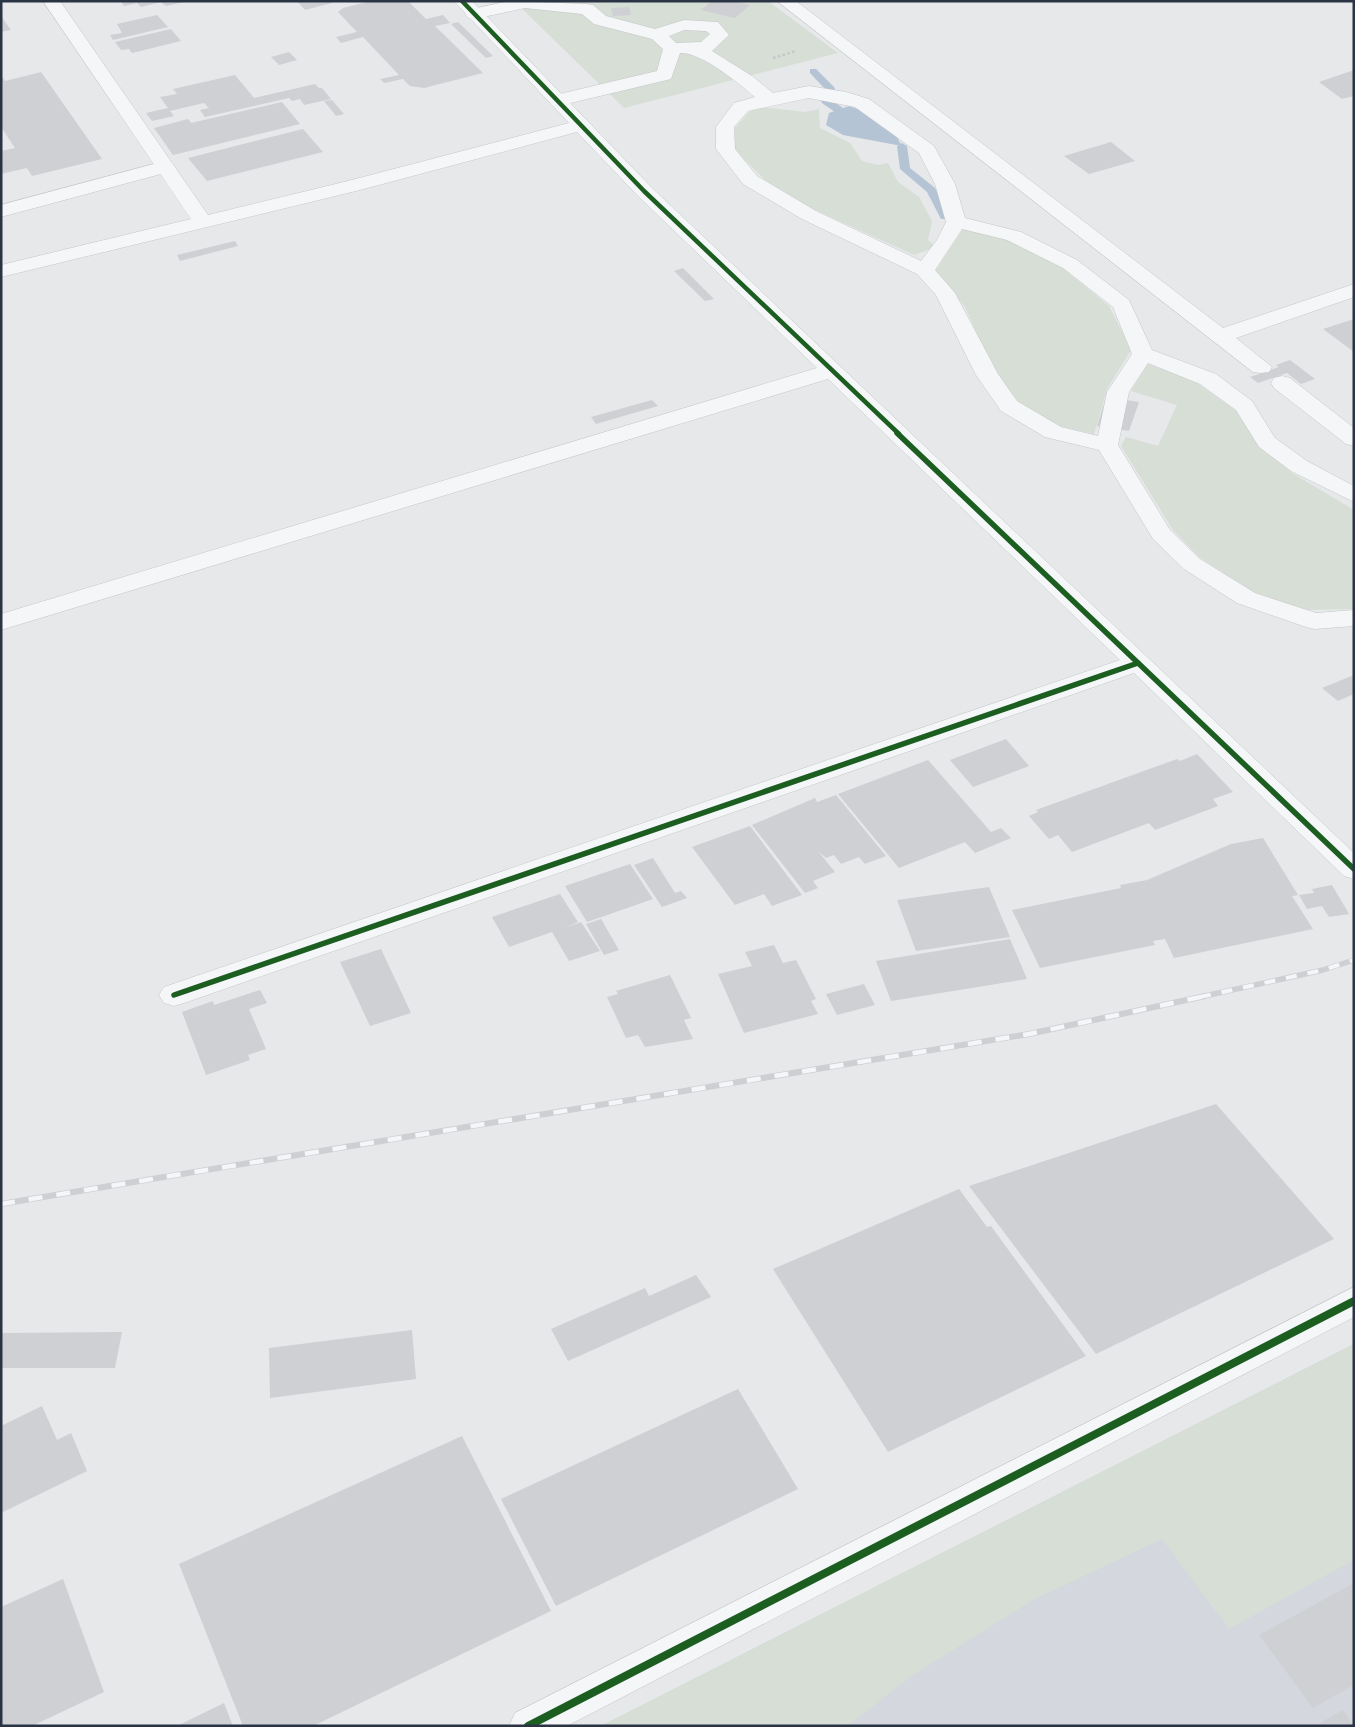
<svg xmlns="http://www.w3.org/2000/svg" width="1355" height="1727" viewBox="0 0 1355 1727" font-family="Raleway,sans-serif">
	<rect width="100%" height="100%" fill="#e6e8ea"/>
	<!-- built -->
	<path fill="#d4d7dd" d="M1354 1344V1726H601Z"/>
	<!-- green -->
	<g fill="#d6ded6">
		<path d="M514 1H768L838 53 624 108Z"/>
		<path d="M762 107 805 112 819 109 820 128 850 143 862 161 878 165 888 163 898 182 919 197 932 221 928 240 936 247 914 255 811 208 765 180 735 150V128L750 111Z"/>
		<path d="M963 228 1007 239 1060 266 1109 306 1131 350 1107 389 1094 434 1060 426 1015 402 992 368 965 307 934 270Z"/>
		<path d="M1148 364 1194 381 1238 412 1259 444 1292 473 1354 510V609L1308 610 1253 592 1199 557 1173 530 1121 446 1126 437 1158 446 1177 405 1131 391Z"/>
		<path d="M1354 1344V1560L1229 1629 1162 1539 1033 1600 910 1677 848 1726H601Z"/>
	</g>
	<!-- water -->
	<path fill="#b4c4d5" d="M849 106 860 110 894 132 902 146 843 135 826 125 829 113Z"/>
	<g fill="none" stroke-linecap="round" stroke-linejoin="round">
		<!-- stream -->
		<g fill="#b4c4d5" fill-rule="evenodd">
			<path d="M810 69H816L834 87 835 89 831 100 843 108V112H835L822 103 821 101 825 89 810 73Z"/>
			<path d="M902 143 907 146 910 168 935 188 950 217 949 219H941L927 192 900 169 897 146Z"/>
		</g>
	</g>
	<!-- building -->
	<g fill="#ced0d3">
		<path d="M121 1H184V2L166 6 161 2 141 7 137 3 124 6Z"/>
		<path d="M297 1H330L332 3 305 10Z"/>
		<path d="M371 1H408L426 19 443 15 450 23 435 26 483 73 424 88 410 86 403 79 384 83 380 79 399 75 363 37 341 43 336 37 357 32 338 12 343 8Z"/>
		<path d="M712 1H734L750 5 735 18 701 10Z"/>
		<path d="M629 7 631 15 613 16 611 8Z"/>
		<path d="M157 15 168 27 113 40 110 35 122 33 117 24Z"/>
		<path d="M1 16 11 30 1 32Z"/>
		<path d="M458 22 493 56 486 58 451 24Z"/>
		<path d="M171 29 181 41 132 53 129 49 121 50 115 42Z"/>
		<path d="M289 52 297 60 279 65 271 57Z"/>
		<path d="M1354 70V96L1342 99 1319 82Z"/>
		<path d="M41 72 102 159 32 176 27 168 1 174V151L15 148 1 127V75L5 81Z"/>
		<path d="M235 75 254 98 315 84 319 88H322L331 99 304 105 300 99 292 101 289 98 205 117 200 110 209 108 204 103 170 111 174 116 152 121 146 113 168 108 160 97 177 94 173 89Z"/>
		<path d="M332 100 344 114 336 116 324 101Z"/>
		<path d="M282 102 300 124 173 155 154 128 188 119 191 123Z"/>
		<path d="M303 129 323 152 207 181 188 158Z"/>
		<path d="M1111 142 1135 161 1089 174 1064 156Z"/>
		<path d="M235 241 238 246 180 261 177 255Z"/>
		<path d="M683 268 714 299 705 301 674 271Z"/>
		<path d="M1354 319V352L1323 329Z"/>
		<path d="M1290 360 1315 379 1301 384 1287 373 1258 383 1250 377 1279 367 1276 365Z"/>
		<path d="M1106 397 1139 402 1129 431 1097 426Z"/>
		<path d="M652 400 658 406 596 424 591 417Z"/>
		<path d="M1354 675V694L1338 701 1322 688Z"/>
		<path d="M1006 739 1029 766 973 787 950 760Z"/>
		<path d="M1197 754 1233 792 1213 799 1218 806 1155 830 1149 823 1072 852 1058 835 1049 839 1029 816 1038 812 1036 810 1177 759 1180 761Z"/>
		<path d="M928 760 991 832 1001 828 1011 838 975 853 965 842 899 868 838 794Z"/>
		<path d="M836 795 886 856 865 864 859 857 841 864 834 855 826 858 818 851 835 872 813 881 818 888 805 893 752 825 815 798 817 802Z"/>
		<path d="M750 826 802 895 772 906 764 894 735 905 692 847Z"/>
		<path d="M1263 838 1298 895 1292 896 1313 929 1174 958 1165 939 1153 941 1155 945 1040 968 1012 910 1121 888 1120 885 1147 880 1231 844Z"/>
		<path d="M653 858 675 893 681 891 687 898 662 907 634 865Z"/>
		<path d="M630 864 653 899 587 922 565 886Z"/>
		<path d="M1332 885 1349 914 1329 917 1322 906 1307 909 1299 895 1314 893 1312 889Z"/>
		<path d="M989 887 1010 937 916 951 897 900Z"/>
		<path d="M560 894 578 922 565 928 581 922 600 951 569 961 552 932 509 947 492 917Z"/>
		<path d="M601 919 619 950 604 955 586 924Z"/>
		<path d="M1010 939 1027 979 891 1001 876 961Z"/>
		<path d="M774 945 783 963 796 960 816 999 811 1001 818 1014 744 1033 718 974 752 966 745 952Z"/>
		<path d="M381 949 411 1013 370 1026 340 962Z"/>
		<path d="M670 975 691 1018 684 1020 693 1039 645 1047 638 1035 626 1038 607 997 618 994 616 991Z"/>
		<path d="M864 984 875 1005 837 1015 826 994Z"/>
		<path d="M260 990 267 1003 249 1009 266 1049 248 1055 250 1060 206 1075 182 1012 213 1001 214 1005Z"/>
		<path d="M1216 1104 1334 1239 1096 1354 969 1186Z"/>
		<path d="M959 1189 987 1227 991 1226 1086 1356 888 1452 773 1269Z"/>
		<path d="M696 1275 711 1297 568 1361 551 1329 645 1288 649 1296Z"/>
		<path d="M412 1330 416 1379 270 1398 269 1348Z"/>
		<path d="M122 1332 115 1368H1V1333Z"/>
		<path d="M738 1389 798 1489 556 1606 501 1499Z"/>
		<path d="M42 1406 57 1440 71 1433 87 1471 1 1513V1426Z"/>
		<path d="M462 1436 551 1611 313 1726H243L179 1564Z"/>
		<path d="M63 1579 104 1692 32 1726H1V1607Z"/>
		<path d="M1354 1583V1685L1313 1708 1259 1635Z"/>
		<path d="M224 1703 233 1726H177Z"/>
		<path d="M1343 1710 1354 1726H1323L1320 1723Z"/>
	</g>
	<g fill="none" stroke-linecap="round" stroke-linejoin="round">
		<defs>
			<g id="lane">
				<path d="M509 1 587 4 593 5 606 16 655 29 684 20 718 22 729 35 712 51 752 76 773 93 809 86 846 92 869 99 934 146 955 184 965 218 1021 232 1077 260 1129 300 1152 350 1216 374 1252 401 1275 438 1307 461 1354 486V502L1291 471 1259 447 1236 410 1200 384 1148 363 1129 392 1118 445 1170 530 1200 559 1255 593 1316 613 1354 610V626L1315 629 1306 627 1237 603 1184 569 1153 539 1099 450 1045 437 1001 411 976 375 936 295 917 274 802 219 743 184 716 149V127L734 103 755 97C738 83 702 52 680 53L671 79 558 106 551 104 549 100 551 96 657 71 663 49 652 39 594 24 582 14 525 8 474 19 468 18 465 14 468 10ZM684 30 706 31 710 34 701 42 676 43 669 36ZM809 98 855 107 919 153 935 184 946 222 937 240 921 261 816 211 757 176 735 149 734 127 748 111ZM962 229 1007 240 1063 268 1113 307 1132 354 1107 392 1098 436 1061 427 1017 401 998 374 955 293 935 270Z"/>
				<path d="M777 1H796L1223 328 1354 284V297L1236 338 1272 367 1269 372 1261 373 1253 372Z"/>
				<path d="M165 161 172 163 175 167 172 171 1 217V205Z"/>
				<path d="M1282 376 1290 378 1354 428V446L1346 444 1274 388 1271 383 1274 378Z"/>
			</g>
			<g id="street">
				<path d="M43 1H60L208 215 348 181 569 123 454 1H472L651 187 1354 853V879L1344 876 1134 673 184 1003 174 1006 164 1003 159 995 164 987 1120 660 828 379 1 630V614L817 368 637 195 577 132 360 190 1 277V265L191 219Z"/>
				<path d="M1354 1287V1317L567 1726H509L515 1713Z"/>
			</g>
		</defs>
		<!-- lane casing -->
		<use href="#lane" stroke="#c4c6c8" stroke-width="1"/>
		<!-- street casing -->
		<use href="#street" stroke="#c4c6c8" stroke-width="1"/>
		<!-- path -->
		<path stroke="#c5c6ca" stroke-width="2.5" stroke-dasharray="2.5 2.5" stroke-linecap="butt" d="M773 58 796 51"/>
		<!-- lane -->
		<use href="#lane" fill="#f5f6f7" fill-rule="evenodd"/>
		<!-- street -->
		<use href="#street" fill="#f5f6f7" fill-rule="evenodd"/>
		<defs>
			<path id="rail-far1" d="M1200 997 1323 970 1354 960"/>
			<path id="rail" d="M1 1204 1029 1034 1205 996"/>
		</defs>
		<!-- rail-far1 casing -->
		<use href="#rail-far1" stroke="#cecfd2" stroke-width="5.5"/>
		<!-- rail casing -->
		<use href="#rail" stroke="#cecfd2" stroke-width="6"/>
		<!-- rail-far1 -->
		<use href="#rail-far1" stroke="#f4f6f9" stroke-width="4" stroke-dasharray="11" stroke-linecap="butt"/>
		<!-- rail -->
		<use href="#rail" stroke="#f4f6f9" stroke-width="4.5" stroke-dasharray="14" stroke-linecap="butt"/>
		<defs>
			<path id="cycleway-far2" d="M462 1 644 191 899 434"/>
			<g id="cycleway-far1">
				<path d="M897 433 1354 869"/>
				<path d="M174 995 1138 663"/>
			</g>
			<path id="cycleway" d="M528 1726 1354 1301"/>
		</defs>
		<!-- cycleway-far2 casing -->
		<use href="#cycleway-far2" stroke="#f4f6f9" stroke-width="7"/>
		<!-- cycleway-far1 casing -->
		<use href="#cycleway-far1" stroke="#f4f6f9" stroke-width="9"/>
		<!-- cycleway casing -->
		<use href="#cycleway" stroke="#f4f6f9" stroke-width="11"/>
		<!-- cycleway-far2 -->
		<use href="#cycleway-far2" stroke="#1b5e20" stroke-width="4.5"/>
		<!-- cycleway-far1 -->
		<use href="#cycleway-far1" stroke="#1b5e20" stroke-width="5.5"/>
		<!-- cycleway -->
		<use href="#cycleway" stroke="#1b5e20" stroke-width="8"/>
	</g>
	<!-- border -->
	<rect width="1355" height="1727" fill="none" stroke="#2b3445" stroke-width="5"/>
</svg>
